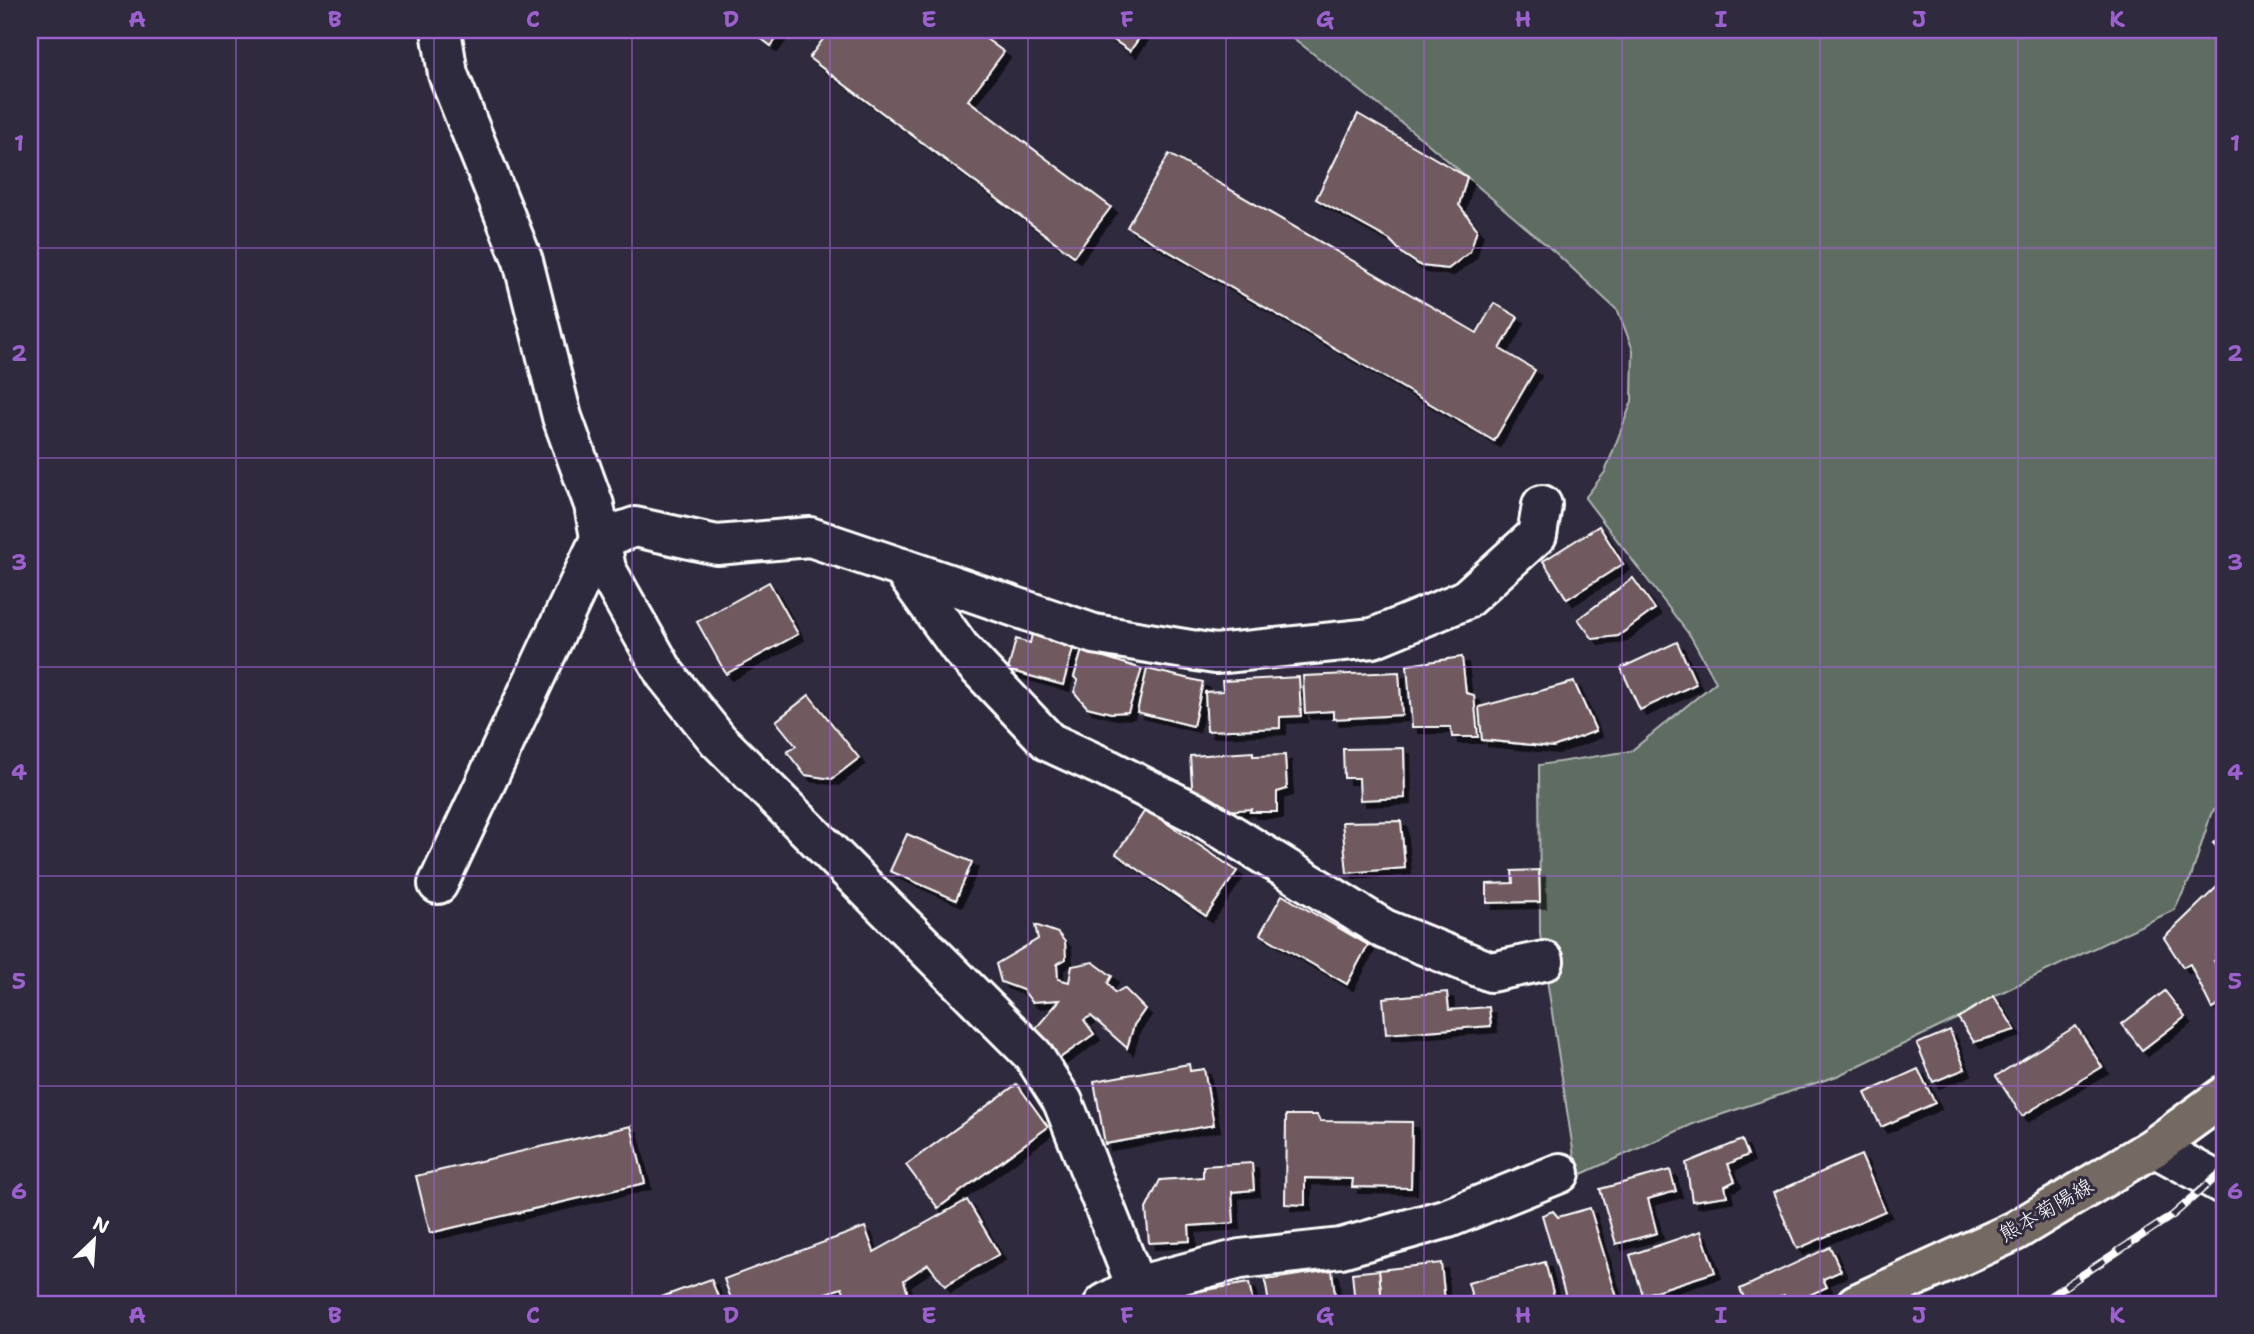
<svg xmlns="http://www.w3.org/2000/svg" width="2254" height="1334" viewBox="0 0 2254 1334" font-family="'Shantell Sans','Klee One',sans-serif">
	<defs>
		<filter id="shadow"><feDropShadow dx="6" dy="6" stdDeviation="0" flood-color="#0009"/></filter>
	</defs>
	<rect width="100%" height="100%" fill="#2f2a3d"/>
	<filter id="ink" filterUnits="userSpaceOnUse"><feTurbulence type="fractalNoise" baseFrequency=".0143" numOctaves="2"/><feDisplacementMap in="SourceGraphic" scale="14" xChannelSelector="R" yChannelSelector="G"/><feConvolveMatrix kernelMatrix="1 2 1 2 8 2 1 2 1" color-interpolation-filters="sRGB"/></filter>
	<g filter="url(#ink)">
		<!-- green -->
		<path fill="#5e6c62" stroke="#aeb6b0" stroke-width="2" d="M1283 30H2224V797L2211 814 2191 877 2174 910 1994 996 1958 1018 1837 1076 1693 1124 1577 1176 1540 934 1539 765 1631 751 1716 682 1691 637 1585 498 1605 472 1632 401 1633 350 1618 311 1558 255 1426 142Z"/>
		<!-- building -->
		<g fill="#705a5e" stroke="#fff" stroke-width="2" filter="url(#shadow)">
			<path d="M750 30H783L771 46Z"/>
			<path d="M830 30H974L1004 52 968 100 1111 207 1074 256 809 58Z"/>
			<path d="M1099 30H1145L1130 51Z"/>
			<path d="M1358 114 1467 177 1459 205 1477 229 1470 252 1448 269 1421 266 1403 254 1390 240 1316 199Z"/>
			<path d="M1169 154 1477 333 1494 303 1518 317 1500 349 1535 370 1494 441 1127 227Z"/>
			<path d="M1599 526 1623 564 1567 599 1543 561Z"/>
			<path d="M1633 578 1655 609 1618 636 1593 639 1578 619Z"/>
			<path d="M769 582 798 634 726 674 697 622Z"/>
			<path d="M1033 630 1075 641 1063 685 1008 670 1016 639 1030 643Z"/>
			<path d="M1677 642 1696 684 1640 710 1621 668Z"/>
			<path d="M1082 650 1142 669 1128 712 1111 713 1087 707 1074 692 1078 681 1074 677Z"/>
			<path d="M1462 657 1466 693 1474 695 1478 737H1452L1451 727H1412L1407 665Z"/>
			<path d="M1147 669 1203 682 1193 726 1137 712Z"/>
			<path d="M1399 672 1402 715 1333 719V711L1305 713 1303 676Z"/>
			<path d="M1299 677 1301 716 1280 717V728L1207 731 1205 692 1223 691 1222 681Z"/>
			<path d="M1574 682 1596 731 1553 747 1482 740 1479 707Z"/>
			<path d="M809 695 859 758 832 779 805 775 787 752 796 746 776 721Z"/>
			<path d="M1404 748 1405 798 1360 800 1359 778H1344L1343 749Z"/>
			<path d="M1253 752V756L1285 755 1287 789 1277 792V812H1250L1251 809 1224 811V805L1206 806 1193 800 1190 756Z"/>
			<path d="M1146 809 1237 871 1206 916 1116 854Z"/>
			<path d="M1401 821 1405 868 1347 873 1342 822Z"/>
			<path d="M2224 833V854L2213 843Z"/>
			<path d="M907 834 972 862 956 900 890 871Z"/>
			<path d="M1539 870 1540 902 1487 903V884L1513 883 1512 871Z"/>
			<path d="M2224 880V959L2214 961 2224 976V1002L2212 1009 2190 964 2183 967 2164 938Z"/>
			<path d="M1282 895 1368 945 1347 984 1260 934Z"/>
			<path d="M1035 925 1058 933 1065 942 1066 959 1057 964 1058 979 1069 982 1072 966 1093 962 1112 976 1108 983 1115 993 1124 988 1145 1009 1134 1025 1127 1048 1091 1016 1084 1020 1094 1034 1057 1060 1036 1028 1060 1000 1032 1002 1023 990 1001 982 996 964 1038 939Z"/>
			<path d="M2165 991 2185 1017 2142 1050 2122 1024Z"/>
			<path d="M1447 992 1449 1010 1489 1007 1491 1026 1386 1034 1383 998Z"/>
			<path d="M1994 996 2015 1030 1974 1042 1958 1018Z"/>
			<path d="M2076 1026 2102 1067 2022 1116 1996 1076Z"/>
			<path d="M1950 1030 1965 1069 1933 1082 1917 1044Z"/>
			<path d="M1189 1064 1190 1071 1204 1069 1214 1125 1105 1144 1094 1081Z"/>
			<path d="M1918 1069 1935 1103 1881 1127 1865 1093Z"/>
			<path d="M1017 1084 1048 1127 938 1208 906 1165Z"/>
			<path d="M1286 1115H1317L1320 1121 1412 1122 1411 1188 1352 1187 1353 1179 1305 1178V1205L1285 1204Z"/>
			<path d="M631 1126 645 1183 430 1233 416 1176Z"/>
			<path d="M1742 1140 1748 1155 1728 1164 1735 1181 1725 1186 1727 1196 1692 1201 1686 1163Z"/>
			<path d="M1861 1155 1885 1211 1797 1249 1773 1193Z"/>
			<path d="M1252 1163 1254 1190 1232 1192 1234 1223 1189 1226 1190 1241 1149 1243 1146 1209 1160 1180 1203 1177V1166Z"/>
			<path d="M1670 1170 1676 1191 1648 1199 1657 1233 1616 1244 1600 1189Z"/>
			<path d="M967 1200 999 1254 945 1286 928 1264 904 1280 910 1303 851 1304 842 1288 790 1304H733L724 1279 865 1227 874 1252Z"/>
			<path d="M1590 1208 1619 1304H1568L1542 1215 1553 1211 1558 1217Z"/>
			<path d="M1701 1231 1715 1272 1643 1295 1630 1255Z"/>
			<path d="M1830 1247 1841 1271 1823 1279 1827 1287 1790 1304 1784 1295 1765 1304H1747L1740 1289Z"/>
			<path d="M1545 1262 1556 1304H1474L1468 1283Z"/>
			<path d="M1441 1263 1445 1302 1382 1304 1379 1270Z"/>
			<path d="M1332 1270 1336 1304H1269L1265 1280Z"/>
			<path d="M1379 1270 1382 1304H1355L1352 1273Z"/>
			<path d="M711 1279 721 1304H642Z"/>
			<path d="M1249 1283 1253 1304H1182L1181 1294Z"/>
		</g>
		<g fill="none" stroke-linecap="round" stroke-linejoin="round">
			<defs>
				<g id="minor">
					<path d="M441 30 448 74 523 261 562 417 594 505 606 569 665 674 718 740 1033 1055 1063 1102 1143 1304"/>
					<path d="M902 568 1094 634 1215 654 1373 638 1465 600 1537 535 1542 505"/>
					<path d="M438 884 600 539 635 527 717 545 810 537 902 568 960 648 1049 742 1108 769 1201 816 1384 929 1491 972 1544 961"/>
					<path d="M2154 1147 2224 1185"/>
					<path d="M1104 1304 1136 1286 1240 1259 1341 1248 1448 1218 1560 1173"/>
				</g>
				<path id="major" d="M1856 1304 2015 1231 2154 1147 2224 1096"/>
			</defs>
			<!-- minor casing -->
			<use href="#minor" stroke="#fff" stroke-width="44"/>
			<!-- major casing -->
			<use href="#major" stroke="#fff" stroke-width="44"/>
			<!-- minor -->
			<use href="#minor" stroke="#2f2a3d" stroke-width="38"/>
			<!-- major -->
			<use href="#major" stroke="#756964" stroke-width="38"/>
			<defs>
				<path id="rail" d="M2038 1304 2173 1215 2224 1170"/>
			</defs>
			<!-- rail casing -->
			<use href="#rail" stroke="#fff" stroke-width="8"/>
			<!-- rail -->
			<use href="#rail" stroke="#2f2a3d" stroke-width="5" stroke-dasharray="16" stroke-linecap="butt"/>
		</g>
	</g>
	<!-- grid -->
	<path fill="none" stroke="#9c61cf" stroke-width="2" stroke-opacity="0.55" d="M236 30V1304M434 30V1304M632 30V1304M830 30V1304M1028 30V1304M1226 30V1304M1424 30V1304M1622 30V1304M1820 30V1304M2018 30V1304M30 248H2224M30 458H2224M30 667H2224M30 876H2224M30 1086H2224"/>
	<g text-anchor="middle" stroke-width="6" stroke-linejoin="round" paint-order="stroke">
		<!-- street labels -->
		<g font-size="21" fill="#fff" stroke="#2f2a3d">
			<text transform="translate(2046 1210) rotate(-30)" y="7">熊本菊陽線</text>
		</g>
	</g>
	<!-- margin -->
	<rect width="2254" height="1334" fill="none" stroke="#2f2a3d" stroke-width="77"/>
	<!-- north arrow -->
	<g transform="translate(94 1240) rotate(25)" stroke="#2f2a3d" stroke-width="5" paint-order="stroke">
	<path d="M0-5L12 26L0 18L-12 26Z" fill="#ffffff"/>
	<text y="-10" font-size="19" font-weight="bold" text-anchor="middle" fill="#ffffff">N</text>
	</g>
	<rect x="38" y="38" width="2178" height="1258" fill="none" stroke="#9c61cf" stroke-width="2.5"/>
	<g font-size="23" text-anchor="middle" font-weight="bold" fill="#9c61cf">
		<text x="137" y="27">A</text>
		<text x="335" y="27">B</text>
		<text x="533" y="27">C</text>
		<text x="731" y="27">D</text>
		<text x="929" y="27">E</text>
		<text x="1127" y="27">F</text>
		<text x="1325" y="27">G</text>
		<text x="1523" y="27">H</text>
		<text x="1721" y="27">I</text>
		<text x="1919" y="27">J</text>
		<text x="2117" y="27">K</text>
		<text x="19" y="151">1</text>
		<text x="2235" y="151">1</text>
		<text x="19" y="361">2</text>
		<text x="2235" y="361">2</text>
		<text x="19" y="570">3</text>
		<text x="2235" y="570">3</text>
		<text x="19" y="780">4</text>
		<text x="2235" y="780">4</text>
		<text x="19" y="989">5</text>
		<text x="2235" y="989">5</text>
		<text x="19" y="1199">6</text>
		<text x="2235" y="1199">6</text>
		<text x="137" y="1323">A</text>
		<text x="335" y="1323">B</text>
		<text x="533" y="1323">C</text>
		<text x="731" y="1323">D</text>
		<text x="929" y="1323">E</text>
		<text x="1127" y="1323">F</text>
		<text x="1325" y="1323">G</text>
		<text x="1523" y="1323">H</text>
		<text x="1721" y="1323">I</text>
		<text x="1919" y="1323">J</text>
		<text x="2117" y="1323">K</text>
	</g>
</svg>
